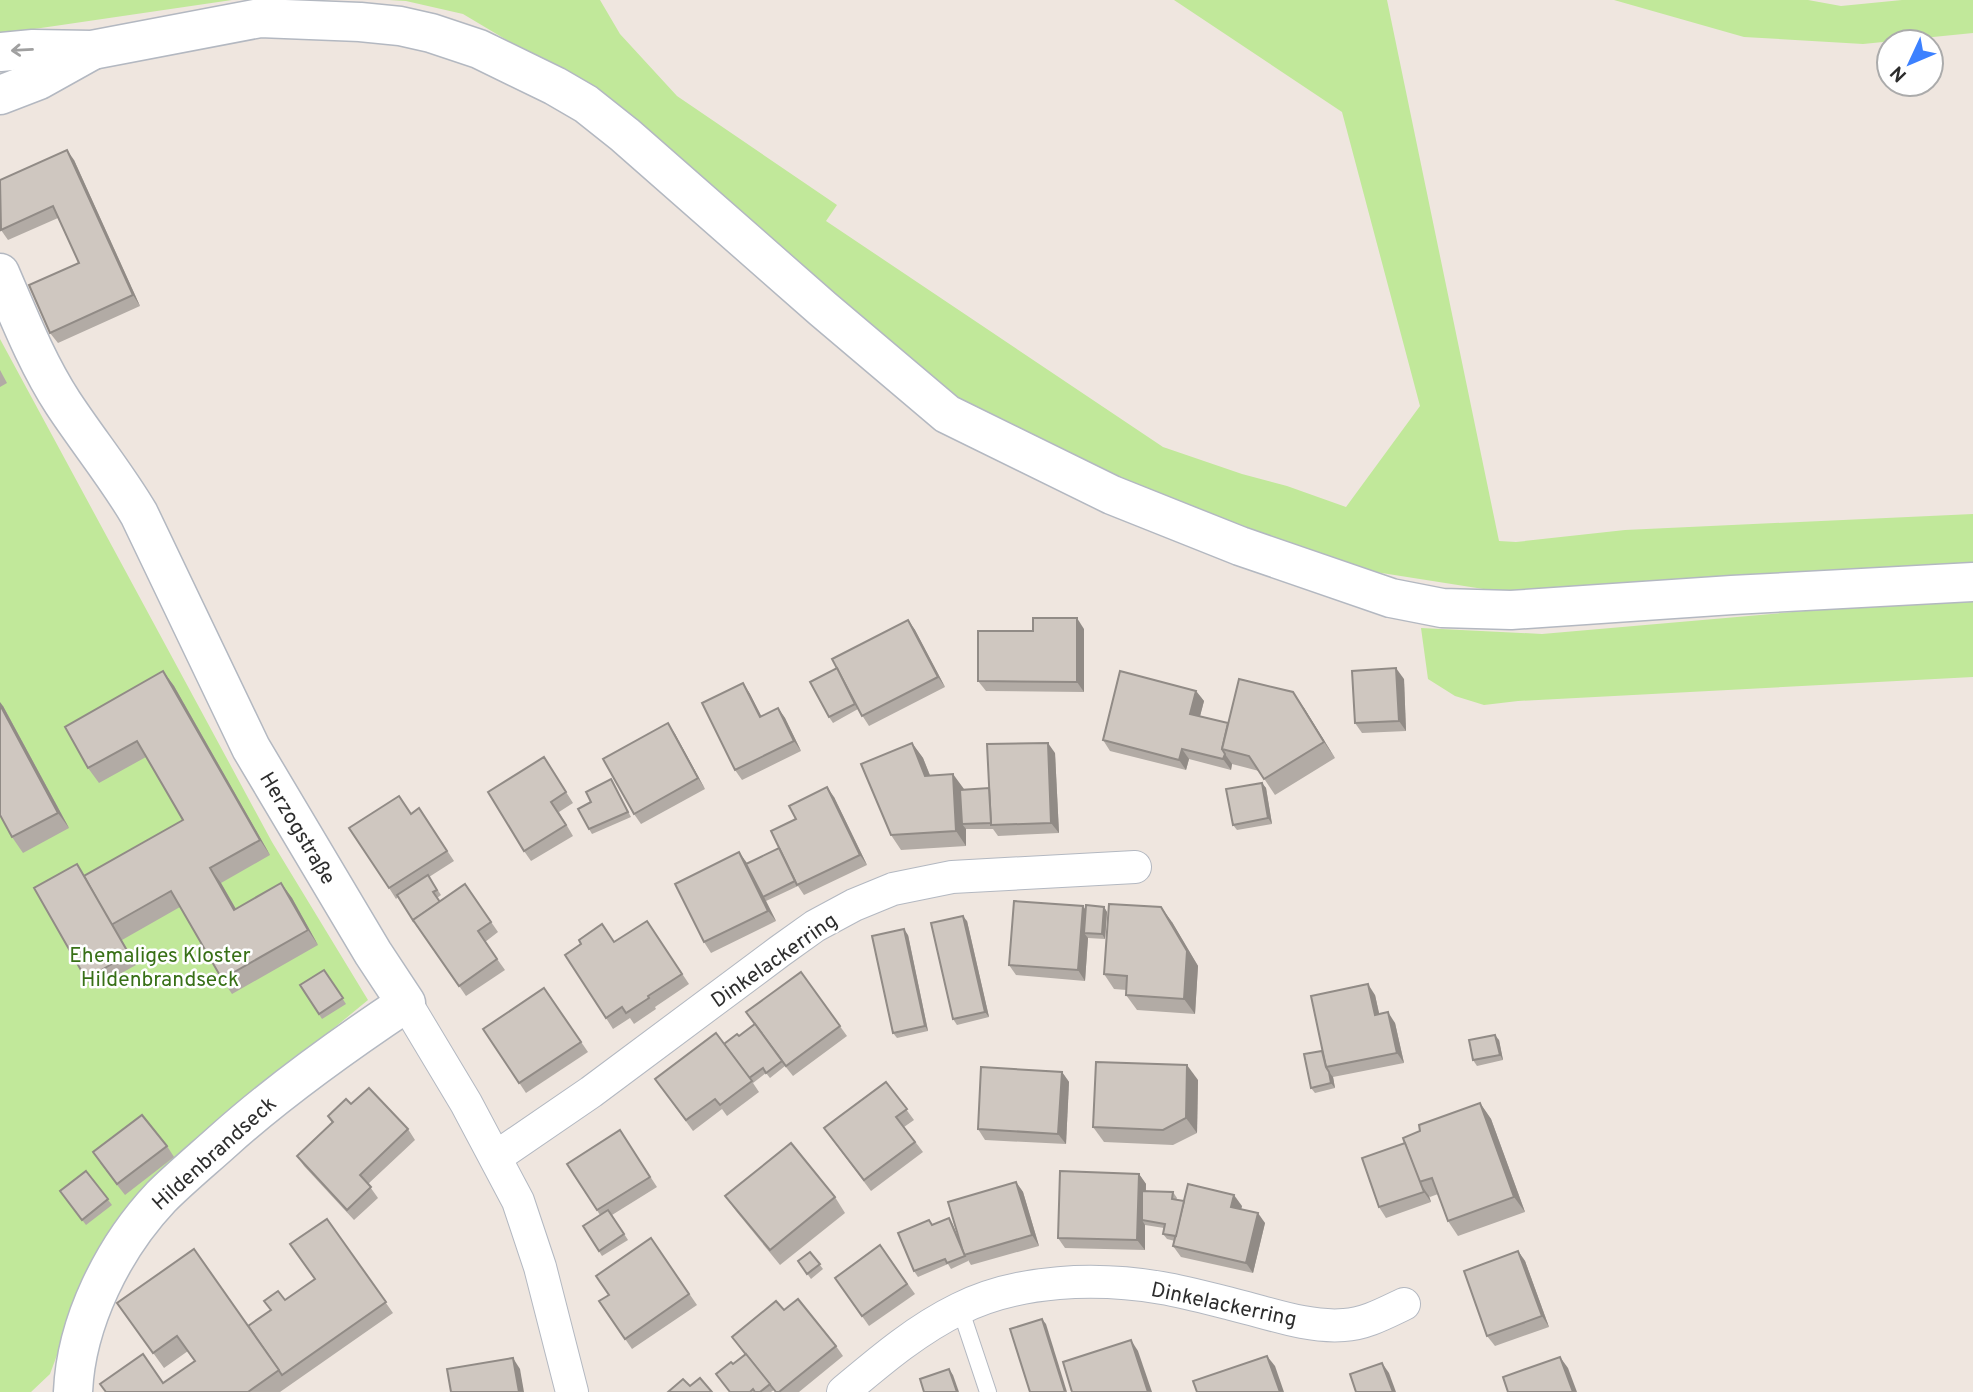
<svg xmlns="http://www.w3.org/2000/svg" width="1973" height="1392" viewBox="0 0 1973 1392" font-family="Overpass,sans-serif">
	<rect width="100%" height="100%" fill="#efe6df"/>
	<!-- green -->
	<g fill="#c1e89a">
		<path d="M0 0H232L0 34Z"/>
		<path d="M389 0H600L620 34 677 96 837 205 826 221 1163 447 1242 474 1287 486 1346 507 1420 406 1342 112 1174 0H1387L1499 541 1516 542 1625 530 1973 514V564L1788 572 1646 584 1496 591 1350 568 1137 485 963 411 730 201 580 84 463 14 406 1Z"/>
		<path d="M1614 0H1808L1841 6 1902 0H1973V33L1863 44 1744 37Z"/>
		<path d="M0 339 272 842 368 1000 317 1042 128 1205 92 1260 50 1374 31 1392H0Z"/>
		<path d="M1973 600V677L1518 701 1484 705 1455 696 1428 679 1421 628 1542 634 1839 608Z"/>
	</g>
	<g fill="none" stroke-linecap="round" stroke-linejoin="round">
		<defs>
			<path id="service" d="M960 1308 988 1392"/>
			<g id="minor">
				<path d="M406 1003 466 1103 518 1201 540 1267 572 1392"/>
				<path d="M496 1157 591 1092 780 951 815 926 854 905 893 889 952 877 1135 867"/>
				<path d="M843 1392C880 1361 916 1330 959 1309 1019 1279 1097 1277 1162 1288 1186 1292 1211 1299 1235 1305 1269 1313 1308 1328 1344 1325 1365 1324 1385 1313 1404 1304"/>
			</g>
			<g id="tertiary">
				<path d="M0 52 33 49 92 50 260 18 360 22 400 26 431 33 479 49 555 86 586 104 625 135 823 309 947 414 1112 495 1240 546 1391 598 1442 608 1511 610 1732 595 1973 582"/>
				<path d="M0 95 39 80 91 51"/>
				<path d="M0 273C19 317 37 363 63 403 88 441 116 475 139 514L251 748 373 953 406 1003C343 1045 281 1089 224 1140 203 1159 181 1177 161 1197 113 1248 76 1322 73 1392"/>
			</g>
		</defs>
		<!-- service casing -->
		<use href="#service" stroke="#b3b8c1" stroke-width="18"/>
		<!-- minor casing -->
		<use href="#minor" stroke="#b3b8c1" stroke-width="34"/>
		<!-- tertiary casing -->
		<use href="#tertiary" stroke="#b3b8c1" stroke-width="41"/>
		<!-- service -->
		<use href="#service" stroke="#fff" stroke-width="16"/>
		<!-- minor -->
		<use href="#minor" stroke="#fff" stroke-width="32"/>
		<!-- tertiary -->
		<use href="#tertiary" stroke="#fff" stroke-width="38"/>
	</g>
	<!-- wall -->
	<g fill="#b2aba5">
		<path d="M74 160 140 306 58 343 50 333 79 263 58 218 8 240 1 230Z"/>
		<path d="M0 370 7 383 0 387Z"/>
		<path d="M908 620 915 630 945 687 869 726 858 709 833 723 829 717Z"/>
		<path d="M1084 629V692L986 691 978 681 1033 631Z"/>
		<path d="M163 671 174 686 270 855 221 883 236 909 281 883 292 898 318 945 232 994 222 979 180 907 122 940 121 939 136 965 93 989 86 979 85 876 183 820 146 757 99 783 88 768Z"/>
		<path d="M1404 679 1406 731 1362 733 1355 723Z"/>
		<path d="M743 683 750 694 761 716 778 708 785 718 801 751 742 780 735 770Z"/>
		<path d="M1196 691 1204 701 1200 716 1228 723 1304 708 1335 758 1275 795 1259 771 1232 764 1231 770 1189 759 1186 770 1110 751 1103 740Z"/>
		<path d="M3 706 69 828 23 853 12 837Z"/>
		<path d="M675 734 705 789 641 824 634 814Z"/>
		<path d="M912 743 923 758 930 775 964 790 989 788 1055 753 1059 833 998 836 993 829H966V846L901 850 891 835Z"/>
		<path d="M544 757 573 803 559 812 573 836 531 861 524 851Z"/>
		<path d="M611 779 631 817 592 834 589 829 591 802Z"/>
		<path d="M1262 783 1266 788 1272 824 1237 830 1233 825Z"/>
		<path d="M834 797 867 865 804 895 798 886 766 901 776 921 711 953 704 942 747 864 779 848 796 819Z"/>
		<path d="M419 808 454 861 429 877 441 895 437 898 440 902 465 884 498 932 485 942 505 970 466 996 398 897 396 899 389 888 411 814Z"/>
		<path d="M1104 907 1107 912 1105 939 1088 938 1085 981 1016 975 1009 965 1086 910Z"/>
		<path d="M647 921 689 984 655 1007 656 1009 634 1024 630 1018 613 1029 606 1018 581 944 614 942Z"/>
		<path d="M967 921 989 1017 957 1025 953 1019Z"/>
		<path d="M1172 922 1198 966 1195 1014 1137 1010 1126 995 1127 990 1114 989 1104 974Z"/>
		<path d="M908 935 928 1031 897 1038 893 1033Z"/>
		<path d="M324 970 346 1004 322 1019 300 985Z"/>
		<path d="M801 972 847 1036 793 1076 785 1066 770 1078 766 1073 753 1083 759 1092 727 1116 722 1109 693 1131 655 1079 739 1036 754 1024Z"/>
		<path d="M544 988 588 1052 526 1093 483 1029Z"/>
		<path d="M1375 995 1379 1014 1395 1023 1404 1063 1333 1077 1335 1088 1315 1093 1311 1088 1322 1051Z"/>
		<path d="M1499 1040 1503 1060 1477 1066 1473 1060Z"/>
		<path d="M1062 1072 1069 1082 1066 1144 985 1140 978 1129Z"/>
		<path d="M1198 1080 1197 1133 1173 1145 1104 1142 1093 1127Z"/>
		<path d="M886 1082 914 1120 904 1127 923 1152 871 1191 831 1138Z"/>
		<path d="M1480 1103 1491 1119 1525 1212 1458 1236 1448 1221 1438 1194 1430 1197 1429 1196 1431 1202 1386 1218 1379 1207 1405 1143 1420 1131Z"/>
		<path d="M351 1104 408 1129 415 1140 368 1184 378 1198 354 1220 304 1166 297 1156 332 1123 328 1116Z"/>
		<path d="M620 1130 657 1187 612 1215 628 1240 602 1256 583 1226 600 1215 567 1164Z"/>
		<path d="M167 1146 174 1157 125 1195 100 1163Z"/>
		<path d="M86 1171 112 1205 86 1225 60 1191Z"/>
		<path d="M1139 1174 1146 1184V1191L1173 1192 1177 1198 1176 1200 1184 1201 1242 1206 1241 1209 1265 1223 1253 1273 1181 1257 1173 1246 1175 1241 1167 1239 1163 1234 1164 1228 1145 1225V1250L1065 1248 1058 1238Z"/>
		<path d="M1016 1182 1023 1192 1039 1246 971 1265 968 1260V1261L951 1269 948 1264 918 1277 914 1271 932 1225 949 1218 952 1223 960 1242Z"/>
		<path d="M725 1196 835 1197 845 1213 780 1265 736 1211Z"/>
		<path d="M327 1219 393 1313 280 1392H106L163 1383 195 1361 188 1351 164 1368 117 1303 248 1326 315 1279Z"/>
		<path d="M651 1238 697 1305 632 1349 599 1301 609 1295Z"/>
		<path d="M880 1245 915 1294 869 1326 835 1278Z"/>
		<path d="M1518 1251 1525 1261 1549 1327 1495 1346 1487 1336Z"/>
		<path d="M810 1252 823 1269 811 1279 798 1261Z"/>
		<path d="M784 1310 836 1346 843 1356 799 1392H775L774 1390 771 1392H729L733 1364 745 1355 732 1337Z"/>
	</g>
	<!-- shaded-wall -->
	<g fill="#918b86">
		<path d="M67 150 74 160 140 306 133 295Z"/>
		<path d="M1077 618 1084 629V692L1077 682Z"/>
		<path d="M908 620 915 630 945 687 938 677Z"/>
		<path d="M1396 668 1404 679 1406 731 1399 721Z"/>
		<path d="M163 671 174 686 270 855 260 840Z"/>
		<path d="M743 683 750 694 767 727 760 717Z"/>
		<path d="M1196 691 1204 701 1198 724 1190 714Z"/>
		<path d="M1293 692 1304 708 1335 758 1324 742Z"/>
		<path d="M0 702 3 706 69 828 58 813 0 705Z"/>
		<path d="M778 708 785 718 801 751 794 741Z"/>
		<path d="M668 723 675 734 705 789 698 778Z"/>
		<path d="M912 743 923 758 936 791 925 776Z"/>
		<path d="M1048 743 1055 753 1059 833 1051 823Z"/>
		<path d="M1182 749 1189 759 1186 770 1179 760Z"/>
		<path d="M1225 754 1232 764 1231 770 1223 759Z"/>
		<path d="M953 774 964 789 965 824H962L966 829V846L956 831Z"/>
		<path d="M1262 783 1266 788 1272 824 1268 818Z"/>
		<path d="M827 787 834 797 867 865 860 855Z"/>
		<path d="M739 852 747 863 776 921 768 911Z"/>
		<path d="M210 868 221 883 245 925 234 910Z"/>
		<path d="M281 883 292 898 318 945 308 930Z"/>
		<path d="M1083 906 1090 916 1084 933 1088 938 1085 981 1078 970Z"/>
		<path d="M1104 907 1107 912 1105 939 1102 934Z"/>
		<path d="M1161 907 1172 922 1198 966 1195 1014 1184 999Z"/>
		<path d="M963 916 967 921 989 1017 985 1012Z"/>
		<path d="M904 929 908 935 928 1031 925 1026Z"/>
		<path d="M1368 984 1375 995 1382 1026 1375 1015Z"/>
		<path d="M1388 1012 1395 1023 1404 1063 1397 1053Z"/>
		<path d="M1495 1035 1499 1040 1503 1060 1500 1055Z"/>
		<path d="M1187 1065 1198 1080 1197 1133 1186 1118Z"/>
		<path d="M1062 1072 1069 1082 1066 1144 1058 1134Z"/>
		<path d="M1329 1072 1333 1077 1335 1088 1331 1083Z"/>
		<path d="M1480 1103 1491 1119 1525 1212 1514 1197Z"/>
		<path d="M1139 1174 1146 1184 1145 1221 1142 1220 1145 1225V1250L1137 1240Z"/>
		<path d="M1016 1182 1023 1192 1039 1246 1032 1235Z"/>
		<path d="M1422 1186 1429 1196 1431 1202 1424 1192Z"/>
		<path d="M1234 1195 1242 1206 1239 1217 1231 1207Z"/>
		<path d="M1258 1213 1265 1223 1253 1273 1246 1263Z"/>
		<path d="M949 1218 952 1223 965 1255H964Z"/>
		<path d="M1518 1251 1525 1261 1549 1327 1542 1316Z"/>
		<path d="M1042 1319 1046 1324 1067 1392H1065Z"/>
		<path d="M1131 1340 1138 1351 1152 1392H1148Z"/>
		<path d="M1267 1356 1275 1366 1284 1392H1280Z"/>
		<path d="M1560 1357 1568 1368 1577 1392H1573Z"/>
		<path d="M513 1358 520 1369 524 1392H519Z"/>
		<path d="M1382 1363 1389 1373 1396 1392H1393Z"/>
		<path d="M949 1369 953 1375 959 1392H957Z"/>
	</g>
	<!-- building -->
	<g fill="#cfc7c0" stroke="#918b86" stroke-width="2">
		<path d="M67 150 133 295 50 333 29 285 79 263 53 206 1 230 0 180Z"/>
		<path d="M1033 618H1077V682L978 681V631H1033Z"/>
		<path d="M908 620 938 677 862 716 832 659Z"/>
		<path d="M837 668 855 704 829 717 810 682Z"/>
		<path d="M1396 668 1399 721 1355 723 1352 671Z"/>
		<path d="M163 671 260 840 210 868 234 910 281 883 308 930 222 979 171 891 111 925 84 876 183 820 137 741 88 768 65 727Z"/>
		<path d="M1120 671 1196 691 1190 714 1228 723 1222 749 1225 754 1223 759 1182 749 1179 760 1103 740Z"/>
		<path d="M1239 679 1293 692 1324 742 1264 779 1249 756 1222 749Z"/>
		<path d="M743 683 760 717 778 708 794 741 735 770 702 703Z"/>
		<path d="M0 705 58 813 12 837 0 815Z"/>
		<path d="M668 723 698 778 634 814 603 759Z"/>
		<path d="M912 743 925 776 953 774 956 831 891 835 861 764Z"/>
		<path d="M1048 743 1051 823 991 825 987 744Z"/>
		<path d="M544 757 566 792 551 802 566 825 524 851 488 792Z"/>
		<path d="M611 779 628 812 589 829 578 809 591 802 586 792Z"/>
		<path d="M1262 783 1268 818 1233 825 1226 789Z"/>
		<path d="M827 787 860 855 797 885 771 831 796 819 789 806Z"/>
		<path d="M989 788 991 823 962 824 960 790Z"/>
		<path d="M399 796 411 814 419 808 447 851 389 888 349 828Z"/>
		<path d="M779 848 795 881 763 897 746 864Z"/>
		<path d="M739 852 768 911 704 942 675 884Z"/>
		<path d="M77 864 129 954 86 979 34 888Z"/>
		<path d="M428 875 437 890 433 892 440 902 413 920 414 922 397 895Z"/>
		<path d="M465 884 491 922 478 931 497 959 459 986 413 920Z"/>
		<path d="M1014 901 1083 906 1078 970 1009 965Z"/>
		<path d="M1109 904 1161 907 1187 951 1184 999 1126 995 1127 976 1104 974Z"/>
		<path d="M1086 905 1104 907 1102 934 1084 933Z"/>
		<path d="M963 916 985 1012 953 1019 931 923Z"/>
		<path d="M647 921 682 974 648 996 649 998 626 1013 622 1007 606 1018 565 955 581 944 579 940 602 924 614 942Z"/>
		<path d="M904 929 925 1026 893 1033 872 936Z"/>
		<path d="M324 970 343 998 319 1014 300 985Z"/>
		<path d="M801 972 840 1026 786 1066 746 1012Z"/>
		<path d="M1368 984 1375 1015 1388 1012 1397 1053 1326 1067 1311 996Z"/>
		<path d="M544 988 581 1042 519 1083 483 1029Z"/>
		<path d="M755 1024 782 1061 766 1073 763 1068 749 1078 724 1044 737 1034 739 1036Z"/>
		<path d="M716 1033 752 1081 720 1105 715 1099 686 1120 655 1079Z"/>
		<path d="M1495 1035 1500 1055 1473 1060 1469 1040Z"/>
		<path d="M1322 1051 1326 1067 1329 1072 1331 1083 1311 1088 1304 1054Z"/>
		<path d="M1096 1062 1187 1065 1186 1118 1163 1130 1093 1127Z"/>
		<path d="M981 1067 1062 1072 1058 1134 978 1129Z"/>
		<path d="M886 1082 907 1109 896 1117 915 1142 864 1180 824 1128Z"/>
		<path d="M369 1088 408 1129 360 1175 371 1187 347 1210 297 1156 333 1122 328 1116 346 1099 351 1104Z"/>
		<path d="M1480 1103 1514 1197 1448 1221 1432 1178 1419 1182 1403 1138 1420 1131 1419 1125Z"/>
		<path d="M142 1115 167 1146 117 1184 93 1152Z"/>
		<path d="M620 1130 650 1177 597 1210 567 1164Z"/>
		<path d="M791 1143 835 1197 770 1250 725 1196Z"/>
		<path d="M1405 1143 1424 1192 1379 1207 1362 1158Z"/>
		<path d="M86 1171 108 1199 82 1220 60 1191Z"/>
		<path d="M1060 1171 1139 1174 1137 1240 1058 1238Z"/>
		<path d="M1016 1182 1032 1235 964 1255 948 1202Z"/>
		<path d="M1188 1184 1234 1195 1231 1207 1258 1213 1246 1263 1173 1246Z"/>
		<path d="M1142 1191 1173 1192 1172 1199 1184 1201 1176 1236 1163 1234 1165 1224 1142 1220Z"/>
		<path d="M608 1210 624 1234 599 1251 583 1226Z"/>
		<path d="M949 1218 965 1256 947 1263 945 1259 914 1271 898 1233 929 1220 932 1225Z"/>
		<path d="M327 1219 386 1302 282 1375 248 1326 271 1310 264 1301 278 1291 285 1300 315 1279 290 1244Z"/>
		<path d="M651 1238 689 1294 625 1339 599 1301 609 1295 596 1276Z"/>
		<path d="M880 1245 907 1284 862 1316 835 1278Z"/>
		<path d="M194 1249 279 1370 248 1392H106L100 1384 143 1354 163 1383 195 1361 177 1336 153 1353 117 1303Z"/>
		<path d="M1518 1251 1542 1316 1487 1336 1464 1271Z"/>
		<path d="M810 1252 820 1264 807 1274 798 1261Z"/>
		<path d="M798 1299 836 1346 779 1392H776L732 1337 776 1301 784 1310Z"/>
		<path d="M1042 1319 1065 1392H1030L1010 1329Z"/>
		<path d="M1131 1340 1148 1392H1072L1063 1362Z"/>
		<path d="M746 1354 770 1384 760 1392H755L753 1389 750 1392H730L716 1374 731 1362 733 1364Z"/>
		<path d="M1267 1356 1280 1392H1197L1193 1381Z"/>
		<path d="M1560 1357 1573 1392H1508L1503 1377Z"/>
		<path d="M513 1358 519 1392H451L447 1369Z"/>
		<path d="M1382 1363 1393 1392H1356L1350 1374Z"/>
		<path d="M949 1369 957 1392H924L920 1379Z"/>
		<path d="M700 1378 712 1392H668L683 1379 690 1386Z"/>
	</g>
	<!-- one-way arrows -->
	<defs><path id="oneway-shaft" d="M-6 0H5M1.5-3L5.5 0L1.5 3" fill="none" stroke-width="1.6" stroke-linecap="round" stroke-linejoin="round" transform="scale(1.75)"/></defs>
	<use stroke="#a0a0a0" href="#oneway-shaft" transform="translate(22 50) rotate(177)"/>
	<g text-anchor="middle" stroke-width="5" stroke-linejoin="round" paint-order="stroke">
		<!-- street labels -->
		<g font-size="21" fill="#2d2d2d" stroke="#fff">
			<text transform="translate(298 828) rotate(59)" y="7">Herzogstraße</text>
			<text transform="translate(774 960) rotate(-35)" y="7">Dinkelackerring</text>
			<text transform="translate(214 1153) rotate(-42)" y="7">Hildenbrandseck</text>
			<text transform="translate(1224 1304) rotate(12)" y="7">Dinkelackerring</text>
		</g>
		<!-- park labels -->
		<g font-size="21" fill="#387017" stroke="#fff">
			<text x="160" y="962">Ehemaliges Kloster<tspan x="160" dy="24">Hildenbrandseck</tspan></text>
		</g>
	</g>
	<!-- north arrow -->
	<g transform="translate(1910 63) rotate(226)"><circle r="33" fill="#ffffff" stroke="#ababab" stroke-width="2"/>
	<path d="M0-5L12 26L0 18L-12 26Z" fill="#3c81ff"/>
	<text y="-10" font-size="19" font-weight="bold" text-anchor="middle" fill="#2d2d2d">N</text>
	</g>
</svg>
